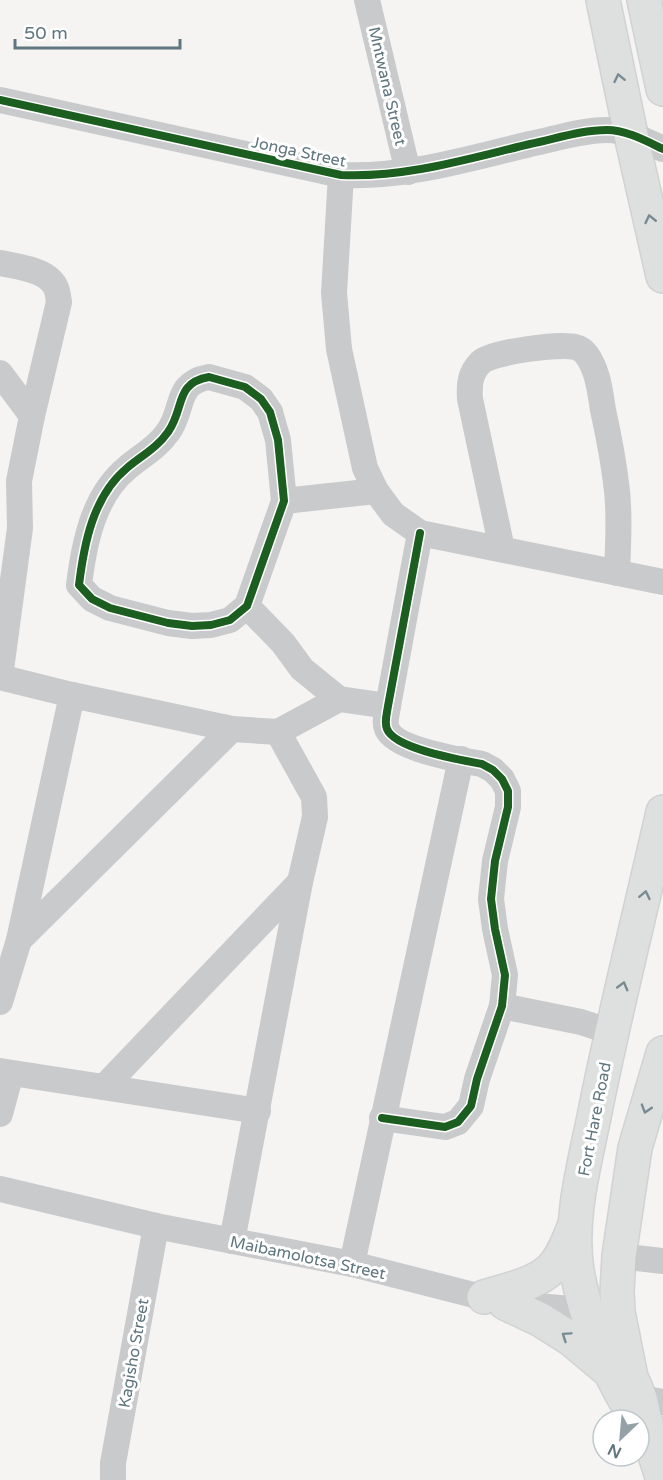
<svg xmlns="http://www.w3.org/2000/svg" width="663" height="1480" viewBox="0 0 663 1480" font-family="'Varela Round',sans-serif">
	<rect width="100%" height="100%" fill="#f5f4f3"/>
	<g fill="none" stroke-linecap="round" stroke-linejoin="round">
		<defs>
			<g id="secondary">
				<path d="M603 0 631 135 663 276"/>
				<path d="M644 0 663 89"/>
				<path d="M663 1053 635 1148 619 1256 617 1291 618 1312 631 1377 640 1398 648 1433 663 1480"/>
				<path d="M484 1297C506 1290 534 1285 551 1269 563 1258 568 1241 574 1227"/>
				<path d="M505 1303 541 1320 571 1339 608 1370"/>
				<path d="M638 1420C611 1382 584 1316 577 1270 569 1220 584 1166 594 1117 614 1015 640 914 663 812"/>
			</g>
		</defs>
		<!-- secondary casing -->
		<use href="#secondary" stroke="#d1d2d3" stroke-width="36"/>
		<!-- minor -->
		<g stroke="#c9cacb" stroke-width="26">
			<path d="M367 0 408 172"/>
			<path d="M0 100 341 175C405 178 467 159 530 144 555 139 581 130 607 130 626 130 646 141 663 149"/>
			<path d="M341 175 334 293 339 349 365 468 376 491 393 514 420 533 663 582"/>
			<path d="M0 263C17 267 48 269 56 288 58 292 58 298 59 302L32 416 19 481 20 528 0 677"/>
			<path d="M0 373 32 416"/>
			<path d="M209 377 245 387 261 399 270 412 278 440 284 501 247 606 230 620 211 625 192 626 168 623 110 608 92 599 79 585C84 544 93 496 127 468 141 456 157 448 168 432 185 409 174 383 209 377Z"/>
			<path d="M284 501 376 491"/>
			<path d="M502 549 470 399C469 384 470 373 481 362 492 352 560 343 575 347 579 348 583 350 586 354 598 370 600 391 603 410 609 437 614 464 617 491 620 518 618 546 617 573"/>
			<path d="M247 606 283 643 302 669 339 699"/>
			<path d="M0 677 72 695 232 729 278 732 339 699 388 706"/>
			<path d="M19 940 232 729"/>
			<path d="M0 1002 19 940 72 695"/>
			<path d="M502 1006 581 1022 611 1032"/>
			<path d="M0 1071 258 1111"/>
			<path d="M104 1087 300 882"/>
			<path d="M0 1114 11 1073"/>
			<path d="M382 1118 445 1127 458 1122 471 1106 477 1079 502 1006 505 975 495 929 491 899 495 861 508 807V791L502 779 493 770 482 764C461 760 395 749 387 729 384 722 387 713 388 706L420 533"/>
			<path d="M0 1189 156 1226 352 1264 505 1303 604 1312"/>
			<path d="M232 1241 300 882 315 817 314 797 278 732"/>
			<path d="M619 1256 663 1261"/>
			<path d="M352 1264 461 759"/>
			<path d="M624 1400 640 1398 663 1402"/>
			<path d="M113 1480V1463L156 1226"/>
		</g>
		<!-- secondary -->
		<use href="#secondary" stroke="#dedfdf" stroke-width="33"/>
		<defs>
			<g id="cycleway">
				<path d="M0 100 341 175C405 178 467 159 530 144 555 139 581 130 607 130 626 130 646 141 663 149"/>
				<path d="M209 377 245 387 261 399 270 412 278 440 284 501 247 606 230 620 211 625 192 626 168 623 110 608 92 599 79 585C84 544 93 496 127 468 141 456 157 448 168 432 185 409 174 383 209 377Z"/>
				<path d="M382 1118 445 1127 458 1122 471 1106 477 1079 502 1006 505 975 495 929 491 899 495 861 508 807V791L502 779 493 770 482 764C461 760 395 749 387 729 384 722 387 713 388 706L420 533"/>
			</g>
		</defs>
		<!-- cycleway casing -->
		<use href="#cycleway" stroke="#fff" stroke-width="11"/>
		<!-- cycleway -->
		<use href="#cycleway" stroke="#1b5e20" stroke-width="8"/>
	</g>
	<!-- one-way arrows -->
	<defs><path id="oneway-chevron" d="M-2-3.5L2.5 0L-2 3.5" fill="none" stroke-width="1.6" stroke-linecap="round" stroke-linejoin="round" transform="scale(1.5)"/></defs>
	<g stroke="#788b92">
		<use href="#oneway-chevron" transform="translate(619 78) rotate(-102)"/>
		<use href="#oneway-chevron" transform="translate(650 219) rotate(-103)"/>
		<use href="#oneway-chevron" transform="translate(645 895) rotate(-78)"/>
		<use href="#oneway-chevron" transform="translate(623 986) rotate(-75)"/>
		<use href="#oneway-chevron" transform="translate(646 1109) rotate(107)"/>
		<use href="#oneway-chevron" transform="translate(566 1336) rotate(-146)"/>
	</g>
	<g text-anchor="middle" stroke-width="6" stroke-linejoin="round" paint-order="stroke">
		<!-- street labels -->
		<g font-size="16" fill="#5f767f" stroke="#fff">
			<text transform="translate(388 86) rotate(77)" y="6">Mntwana Street</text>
			<text transform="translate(299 151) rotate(12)" y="6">Jonga Street</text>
			<text transform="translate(594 1119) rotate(-79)" y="6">Fort Hare Road</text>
			<text transform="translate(308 1257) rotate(12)" y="6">Maibamolotsa Street</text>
			<text transform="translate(133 1353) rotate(-80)" y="6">Kagisho Street</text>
		</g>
	</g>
	<!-- north arrow -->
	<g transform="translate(621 1438) rotate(206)"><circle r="28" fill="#ffffff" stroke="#bfc8cc" stroke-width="1.5"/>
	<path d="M0-4.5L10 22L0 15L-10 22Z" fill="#94a2a8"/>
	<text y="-9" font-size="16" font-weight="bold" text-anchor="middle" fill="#5f767f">N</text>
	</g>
	<!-- scale -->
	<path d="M15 39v9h165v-9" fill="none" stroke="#5f767f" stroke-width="3"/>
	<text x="24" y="39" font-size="18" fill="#5f767f" stroke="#ffffff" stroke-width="4.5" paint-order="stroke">50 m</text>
</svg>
